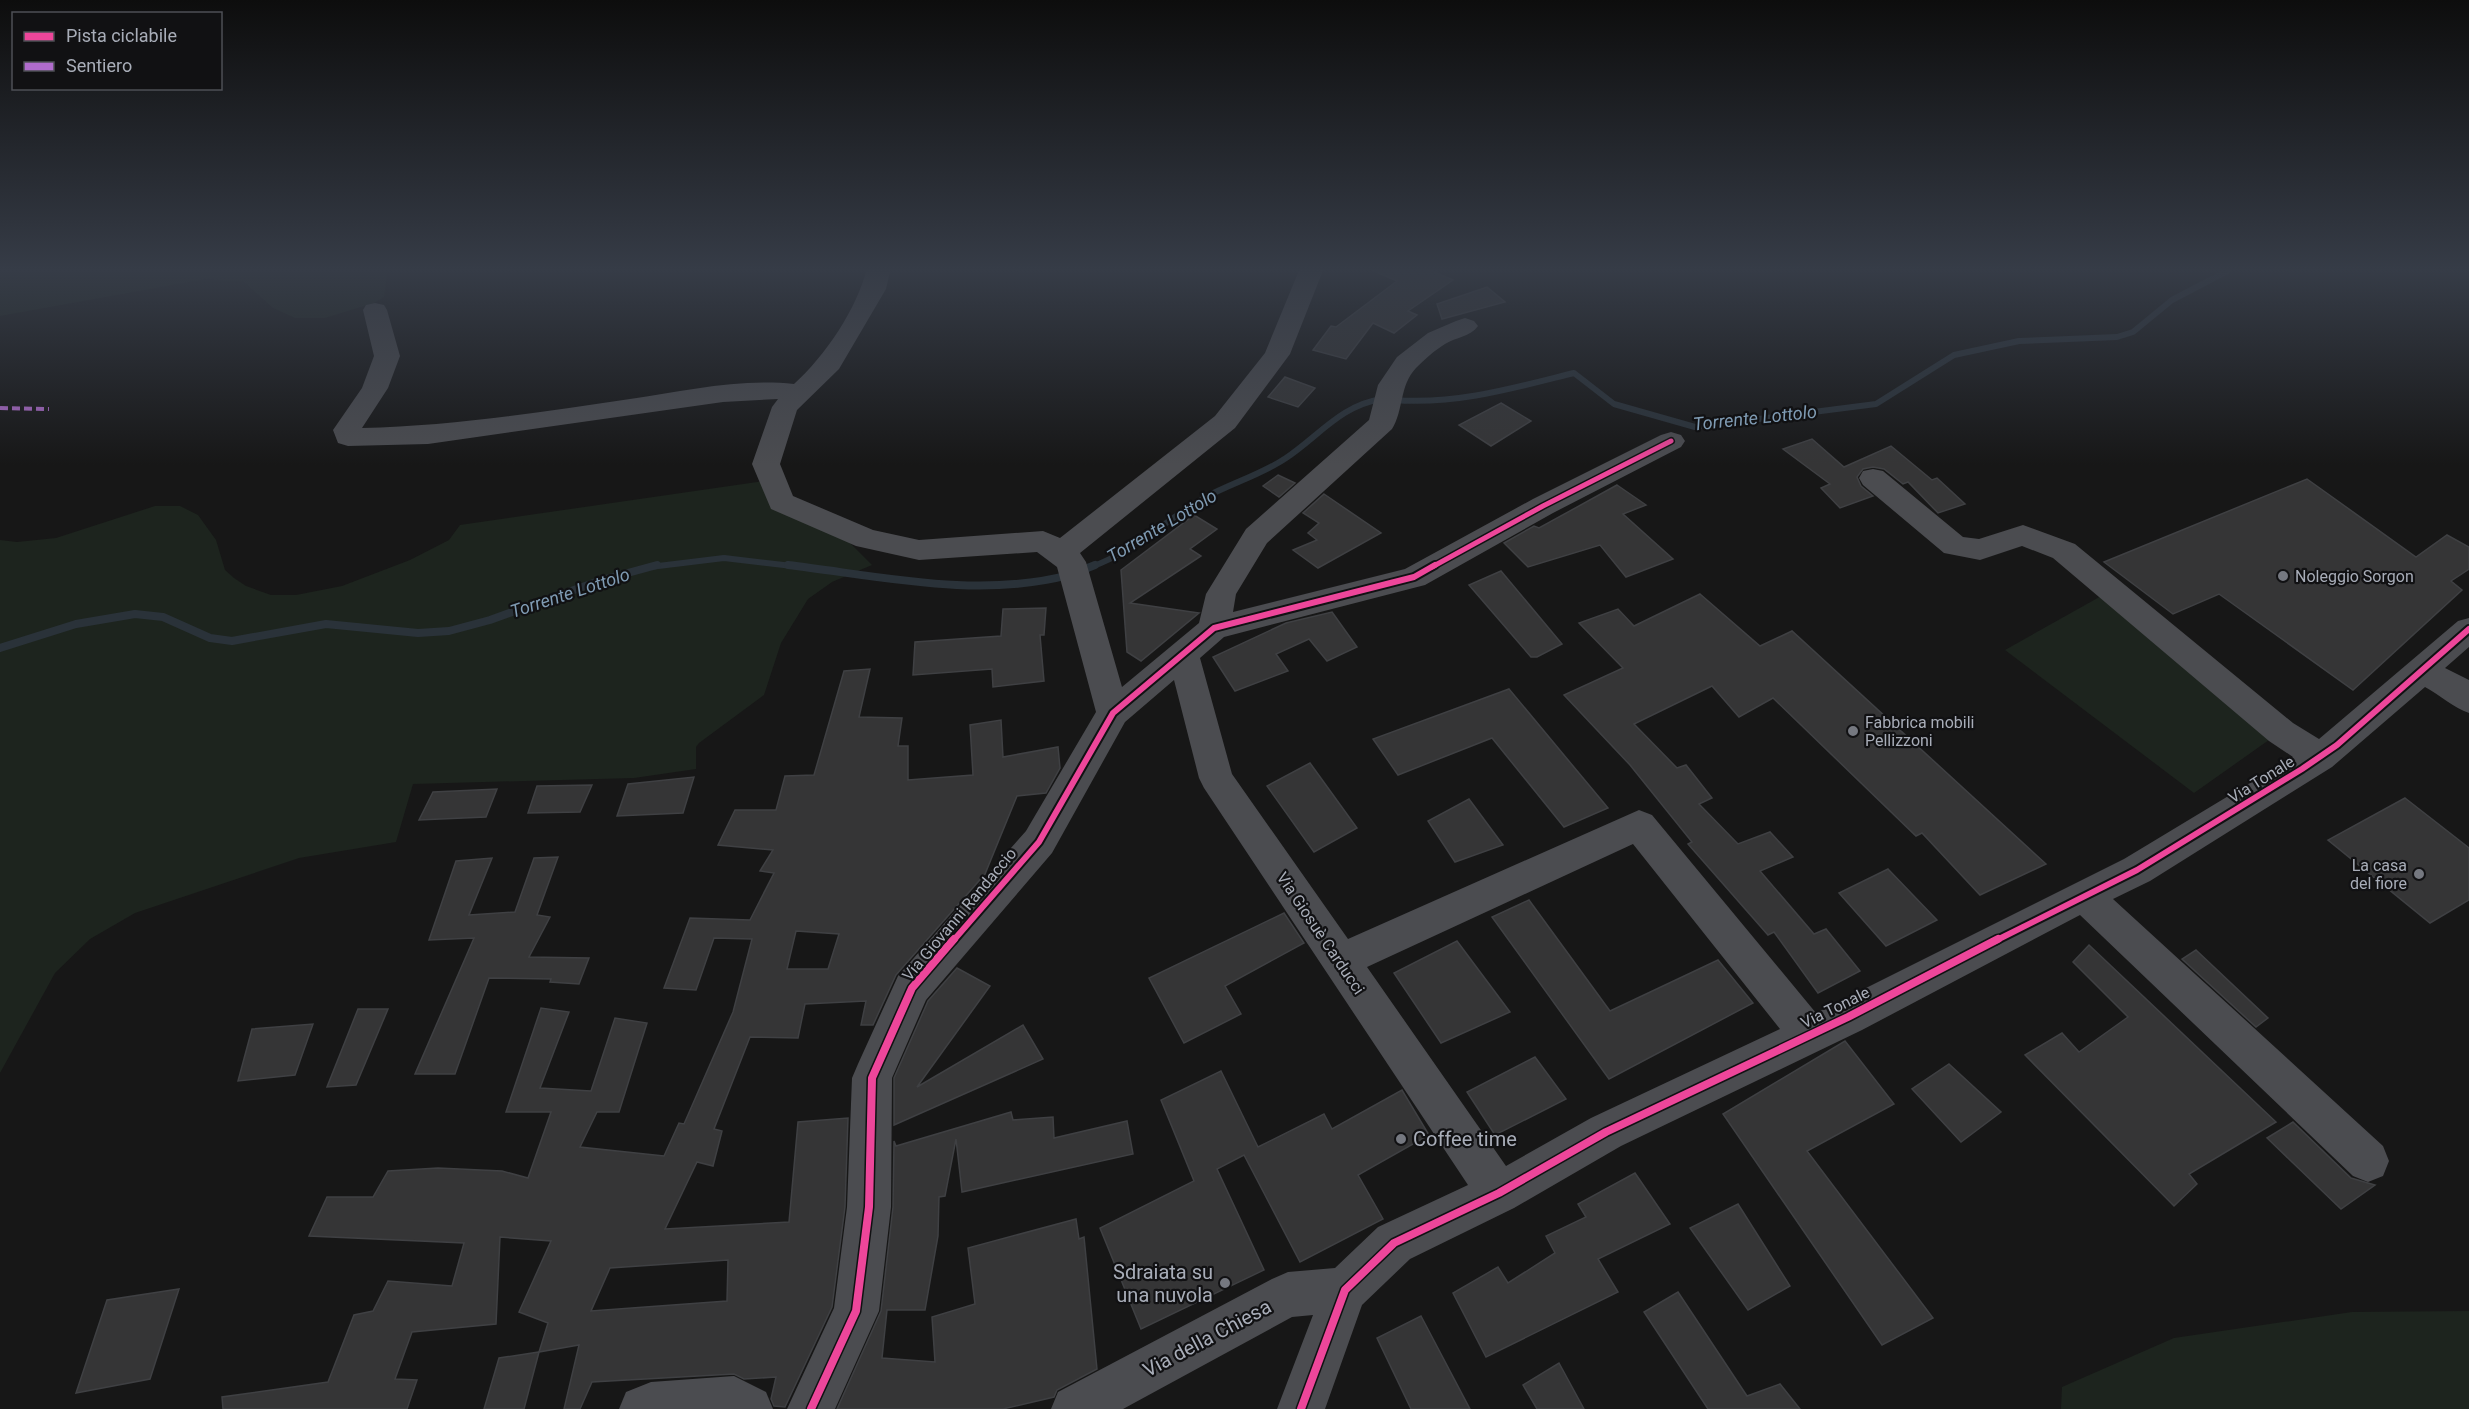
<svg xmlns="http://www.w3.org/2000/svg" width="2469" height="1409" viewBox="0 0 2469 1409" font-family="Roboto,sans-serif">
	<rect width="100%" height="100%" fill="#171717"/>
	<!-- green -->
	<g fill="#1d241e">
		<path d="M0 268H388L384 297 374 303 325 318H295L273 308 244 282 206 279 0 316Z"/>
		<path d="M764 481 831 524 872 565 832 582 808 599 781 643 764 695 699 743 696 747V769L634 778 413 784 396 842 299 858 135 913 90 939 55 973 0 1073V540L17 542 56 538 155 506H180L198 515 216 540 225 570 234 578 246 586 271 595H296L342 586 410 560 449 540 460 525Z"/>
		<path d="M2103 595 2293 723 2194 793 2005 650Z"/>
		<path d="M2469 1311V1409H2061L2062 1387 2174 1338 2352 1312Z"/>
	</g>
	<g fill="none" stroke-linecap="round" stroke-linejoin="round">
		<!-- stream-far1 -->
		<g stroke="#2a3239" stroke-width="6">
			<path d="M1394 400C1456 405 1514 388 1574 373L1614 404 1695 427 1876 404 1954 355 2019 341 2117 337 2133 332 2172 300 2233 268"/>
			<path d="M650 567 724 558 801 567"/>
			<path d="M1091 567C1133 552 1166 520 1204 498 1231 483 1261 475 1286 458 1319 436 1341 405 1382 399"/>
		</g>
		<!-- stream -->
		<g stroke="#2a3239" stroke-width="8">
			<path d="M788 565C880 576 978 599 1069 575"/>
			<path d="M1080 571 1095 565"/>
			<path d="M0 648 76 624 135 614 163 617 210 638 232 641 326 624 418 633 449 631 490 620 602 580 657 565"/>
		</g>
	</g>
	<!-- building -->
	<g fill="#353536" stroke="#3f4043" stroke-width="1.5" fill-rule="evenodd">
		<path d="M1367 268H1425L1453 280 1408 311 1417 315 1394 333 1373 323 1346 359 1313 350 1331 326 1336 327 1397 281Z"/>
		<path d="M1487 287 1505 302 1442 319 1437 304Z"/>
		<path d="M1285 377 1315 388 1298 407 1268 397Z"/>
		<path d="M1501 403 1531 421 1491 446 1459 425Z"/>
		<path d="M1812 439 1844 467 1891 446 1932 480 1937 478 1965 504 1938 513 1908 482 1903 484 1884 469 1873 467 1863 469 1857 477 1861 486 1873 496 1840 508 1821 488 1830 484 1783 449Z"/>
		<path d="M1278 475 1295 483 1279 497 1263 486Z"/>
		<path d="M2307 479 2416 557 2447 535 2469 547V569L2451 581 2462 590 2353 690 2219 594 2173 614 2104 562Z"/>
		<path d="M1617 485 1646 505 1623 514 1673 559 1626 577 1600 545 1528 567 1504 543 1534 526 1539 528Z"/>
		<path d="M1324 494 1381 533 1318 568 1293 550 1317 540 1308 533 1319 523 1303 513Z"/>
		<path d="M1194 515 1217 529 1190 549 1201 556 1130 603 1199 613 1141 661 1127 652 1121 570Z"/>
		<path d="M1501 571 1562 644 1537 657H1531L1469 585Z"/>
		<path d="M1700 594 1760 646 1792 631 2046 864 1980 895 1922 833 1916 836 1773 698 1739 717 1712 686 1634 724 1677 768 1686 765 1712 798 1699 804 1738 844 1770 832 1793 857 1760 871 1814 934 1826 929 1860 971 1818 993 1774 932 1768 935 1688 844 1692 842 1630 765 1564 695 1623 668 1579 623 1618 609 1634 626Z"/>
		<path d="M1046 608 1044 635H1040L1044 681 993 687 992 669 913 675 915 642 1001 636 1003 609Z"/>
		<path d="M1332 612 1357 647 1327 661 1309 639 1276 654 1288 671 1235 691 1213 657 1286 623Z"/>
		<path d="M870 669 859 717 902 718 898 746H908V780L973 775 970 725 1001 720 1003 757 1058 747 1060 768 1046 793 1017 796 985 874 896 975 873 1025H861L866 1001 805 1004 798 1038 750 1037 714 1129 722 1131 713 1166 697 1162 665 1229 789 1222 798 1122 848 1118 845 1207 832 1307 785 1407 774 1406 771 1399 776 1377 744 1379 734 1374 592 1382 580 1409H564L579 1345 539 1352 548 1323 519 1312 551 1241 500 1237 496 1324 412 1332 395 1379 417 1380 407 1409H223L222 1397 328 1382 354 1315 373 1311 388 1281 452 1286 464 1243 309 1236 327 1197H373L388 1171 438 1168 502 1171 528 1178 551 1112H506L541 1008 569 1012 540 1088 591 1091 615 1018 647 1023 619 1112H597L580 1147 664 1156 679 1123 684 1124 733 1012 752 939 714 938 696 990 664 988 690 918 750 920 774 873 760 871 773 850 718 845 735 810H776L785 776 814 775 844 671ZM796 931 839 934 828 969H787ZM728 1260 727 1301 591 1311 610 1268Z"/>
		<path d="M1509 689 1608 808 1564 827 1492 738 1398 775 1373 739Z"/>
		<path d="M1310 763 1357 828 1314 852 1267 786Z"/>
		<path d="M694 777 683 813 617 816 628 784Z"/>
		<path d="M592 785 580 812 528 813 537 786Z"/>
		<path d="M497 789 486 817 419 820 433 792Z"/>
		<path d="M2405 798 2469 848V900L2430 923 2328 840Z"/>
		<path d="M1469 799 1503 845 1455 862 1428 821Z"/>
		<path d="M558 857 537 915 550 917 529 957 589 958 579 984 550 982 551 979 489 978 455 1074H415L474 938 429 940 456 861 492 858 469 915 515 912 534 858Z"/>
		<path d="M1888 869 1937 920 1886 946 1839 893Z"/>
		<path d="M1529 900 1610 1011 1718 960 1753 1003 1609 1079 1492 917Z"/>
		<path d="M1284 913 1304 943 1225 986 1241 1014 1184 1043 1149 978Z"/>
		<path d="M1457 941 1510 1012 1441 1043 1394 973Z"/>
		<path d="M2089 945 2276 1122 2189 1174 2197 1184 2174 1206 2025 1055 2062 1033 2079 1052 2128 1017 2073 962Z"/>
		<path d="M2196 950 2268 1018 2256 1027 2182 959Z"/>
		<path d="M957 968 990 986 917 1087 1023 1025 1043 1059 894 1125V1078L928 1001Z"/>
		<path d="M358 1009H388L356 1085 327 1087Z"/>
		<path d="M313 1024 295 1075 238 1081 252 1029Z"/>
		<path d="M1845 1041 1894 1104 1807 1151 1933 1318 1882 1345 1723 1114Z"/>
		<path d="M1535 1057 1566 1099 1495 1135 1467 1092Z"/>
		<path d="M1949 1064 2001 1112 1961 1142 1912 1089Z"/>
		<path d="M1221 1071 1258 1147 1324 1114 1332 1129 1402 1090 1429 1135 1358 1175 1383 1219 1300 1262 1244 1155 1217 1169 1264 1270 1141 1329 1100 1228 1194 1181 1161 1100Z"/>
		<path d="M1011 1112 1013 1120 1053 1117 1054 1138 1127 1121 1133 1154 962 1192 956 1139 945 1196 939 1197 938 1236 925 1310H887L882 1358 935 1362 932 1317 975 1304 968 1248 1076 1219 1079 1239 1084 1237 1097 1369 1057 1390 1054 1397 1003 1409H837L881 1311 893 1207 894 1141 896 1146Z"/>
		<path d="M2293 1122 2351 1178 2375 1185 2341 1209 2267 1138Z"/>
		<path d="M1635 1173 1670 1224 1598 1259 1618 1292 1486 1357 1453 1293 1498 1267 1508 1283 1555 1253 1546 1236 1586 1217 1578 1204Z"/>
		<path d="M1738 1204 1790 1286 1748 1310 1690 1228Z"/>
		<path d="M179 1289 150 1379 76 1393 107 1300Z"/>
		<path d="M1678 1292 1747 1396 1780 1384 1800 1409H1708L1644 1312Z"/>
		<path d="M1421 1316 1470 1409H1411L1377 1338Z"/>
		<path d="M539 1352 524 1409H484L499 1358Z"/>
		<path d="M1559 1363 1584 1409H1537L1523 1385Z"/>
	</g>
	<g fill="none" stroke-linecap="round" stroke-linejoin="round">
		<!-- minor -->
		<g fill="#4b4c50" fill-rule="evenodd">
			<path d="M867 268H891L886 289 839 369 797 410 780 464 793 496 873 530 919 540 1043 531 1060 538 1215 416 1265 353 1300 268H1324L1290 354 1235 428 1080 553 1086 562 1122 687 1199 623 1206 594 1246 529 1369 420 1378 385 1397 357 1428 333 1456 321 1465 318 1474 321 1478 326C1470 337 1456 337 1445 344 1435 350 1424 360 1416 368 1399 386 1404 410 1392 429L1267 543 1236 594 1233 612 1405 569 1533 499 1661 435 1671 432 1681 435 1685 441 1681 447 1553 513 1425 585 1224 637 1200 658 1232 774 1348 939 1639 810 1652 815 1816 1013 2124 859 2293 757 2269 741 2053 558 2022 546 1980 560 1944 553 1863 485 1859 478 1863 471 1873 469 1883 471 1963 537 1979 539 2023 525 2075 544 2293 723 2319 739 2458 621 2469 618V647L2445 668 2469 680V713C2454 708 2440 695 2425 687L2332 767 2150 881 2113 899 2383 1146 2389 1161 2383 1176 2368 1182 2353 1176 2080 915 1862 1030 1621 1146 1514 1208 1410 1259 1362 1305 1325 1409H1277L1313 1315 1292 1317 1123 1409H1051L1058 1392 1272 1279 1288 1272 1335 1268 1378 1227 1468 1185 1204 788 1199 778 1174 680 1125 722 1052 853 926 1000 892 1078 891 1207 879 1311 835 1409H787L834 1308 847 1207 852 1078 858 1064 898 976 1026 831 1096 712 1057 567 1037 552 919 560 856 546 771 509 752 464 772 407 778 399 723 402 428 444 348 446 338 443 333 430 362 388 374 356 363 310 366 305 375 303 384 305 387 310 400 356 388 388 362 428C453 426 541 412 630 399 684 391 740 378 794 384 825 356 857 309 867 268ZM1633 844 1780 1029 1591 1118 1506 1166 1367 967Z"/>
			<path d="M734 1376 766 1392 773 1409H619L626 1392 651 1382Z"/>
		</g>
		<!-- quiet -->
		<path stroke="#b06ccc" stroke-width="4" stroke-dasharray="8 4" stroke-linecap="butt" d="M0 408 49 409"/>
		<defs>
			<path id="cycleway-far2" d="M1432 567 1543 506 1671 441"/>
			<g id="cycleway-far1">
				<path d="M953 941 1039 842 1113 713 1214 628 1414 577 1435 565"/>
				<path d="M1995 941 2137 870 2302 769 2337 745 2469 629"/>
			</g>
			<g id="cycleway">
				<path d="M811 1409 856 1311 869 1207 872 1078 912 988 954 939"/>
				<path d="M1301 1409 1345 1290 1394 1243 1499 1193 1606 1132 1848 1017 1998 939"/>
			</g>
		</defs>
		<!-- cycleway-far2 casing -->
		<use href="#cycleway-far2" stroke="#111113" stroke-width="8"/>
		<!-- cycleway-far1 casing -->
		<use href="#cycleway-far1" stroke="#111113" stroke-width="10"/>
		<!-- cycleway casing -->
		<use href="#cycleway" stroke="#111113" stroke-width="11"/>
		<!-- cycleway-far2 -->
		<use href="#cycleway-far2" stroke="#ed469a" stroke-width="5"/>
		<!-- cycleway-far1 -->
		<use href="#cycleway-far1" stroke="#ed469a" stroke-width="6"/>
		<!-- cycleway -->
		<use href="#cycleway" stroke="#ed469a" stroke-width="8"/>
	</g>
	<!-- sky -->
	<linearGradient id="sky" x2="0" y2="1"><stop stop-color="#0d0d0d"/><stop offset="0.58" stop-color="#363c47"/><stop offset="1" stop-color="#363c47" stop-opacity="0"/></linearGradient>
	<rect width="2469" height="465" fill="url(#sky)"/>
	<!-- markers -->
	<g fill="#757880" stroke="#111113" stroke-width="2">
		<circle cx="2283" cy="576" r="6"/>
		<circle cx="1853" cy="731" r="6"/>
		<circle cx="2419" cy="874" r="6"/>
		<circle cx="1401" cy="1139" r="6"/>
		<circle cx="1225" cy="1283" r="6"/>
	</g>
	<g text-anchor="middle" stroke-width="4.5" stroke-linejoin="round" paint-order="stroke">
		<!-- poi labels -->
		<g font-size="16" fill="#a8adb8" stroke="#111113" text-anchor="start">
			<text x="2295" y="582">Noleggio Sorgon</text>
			<text x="1865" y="728">Fabbrica mobili<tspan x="1865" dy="18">Pellizzoni</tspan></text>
			<text x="2407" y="871" text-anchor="end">La casa<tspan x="2407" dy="18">del fiore</tspan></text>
		</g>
		<!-- street labels -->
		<g font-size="16" fill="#a8adb8" stroke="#111113">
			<text transform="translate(2261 779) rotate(-32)" y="6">Via Tonale</text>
			<text transform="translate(959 914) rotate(-50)" y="6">Via Giovanni Randaccio</text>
			<text transform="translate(1321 933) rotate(56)" y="6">Via Giosuè Carducci</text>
			<text transform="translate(1835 1007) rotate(-26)" y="6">Via Tonale</text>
		</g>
		<!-- water labels -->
		<g font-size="18" font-style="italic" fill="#7f9bb3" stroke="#111113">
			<text transform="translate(1755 418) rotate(-6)" y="6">Torrente Lottolo</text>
			<text transform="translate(1162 526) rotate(-31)" y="6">Torrente Lottolo</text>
			<text transform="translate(570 593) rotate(-18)" y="6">Torrente Lottolo</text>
		</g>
		<!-- near-poi labels -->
		<g font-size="20" fill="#a8adb8" stroke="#111113" text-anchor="start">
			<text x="1413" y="1146">Coffee time</text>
			<text x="1213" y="1279" text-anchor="end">Sdraiata su<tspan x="1213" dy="23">una nuvola</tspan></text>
		</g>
		<!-- near-street labels -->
		<g font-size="20" fill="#a8adb8" stroke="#111113">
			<text transform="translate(1207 1338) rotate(-28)" y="7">Via della Chiesa</text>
		</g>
	</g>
	<!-- legend -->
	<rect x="12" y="12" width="210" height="78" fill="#111113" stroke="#4d4f55" stroke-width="1.5"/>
	<rect x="24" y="32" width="30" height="9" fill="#ed469a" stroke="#4d4f55" stroke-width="1.5"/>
	<text x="66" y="42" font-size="18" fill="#a8adb8">Pista ciclabile</text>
	<rect x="24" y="62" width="30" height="9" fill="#b06ccc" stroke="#4d4f55" stroke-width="1.5"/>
	<text x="66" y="72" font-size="18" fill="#a8adb8">Sentiero</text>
</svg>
